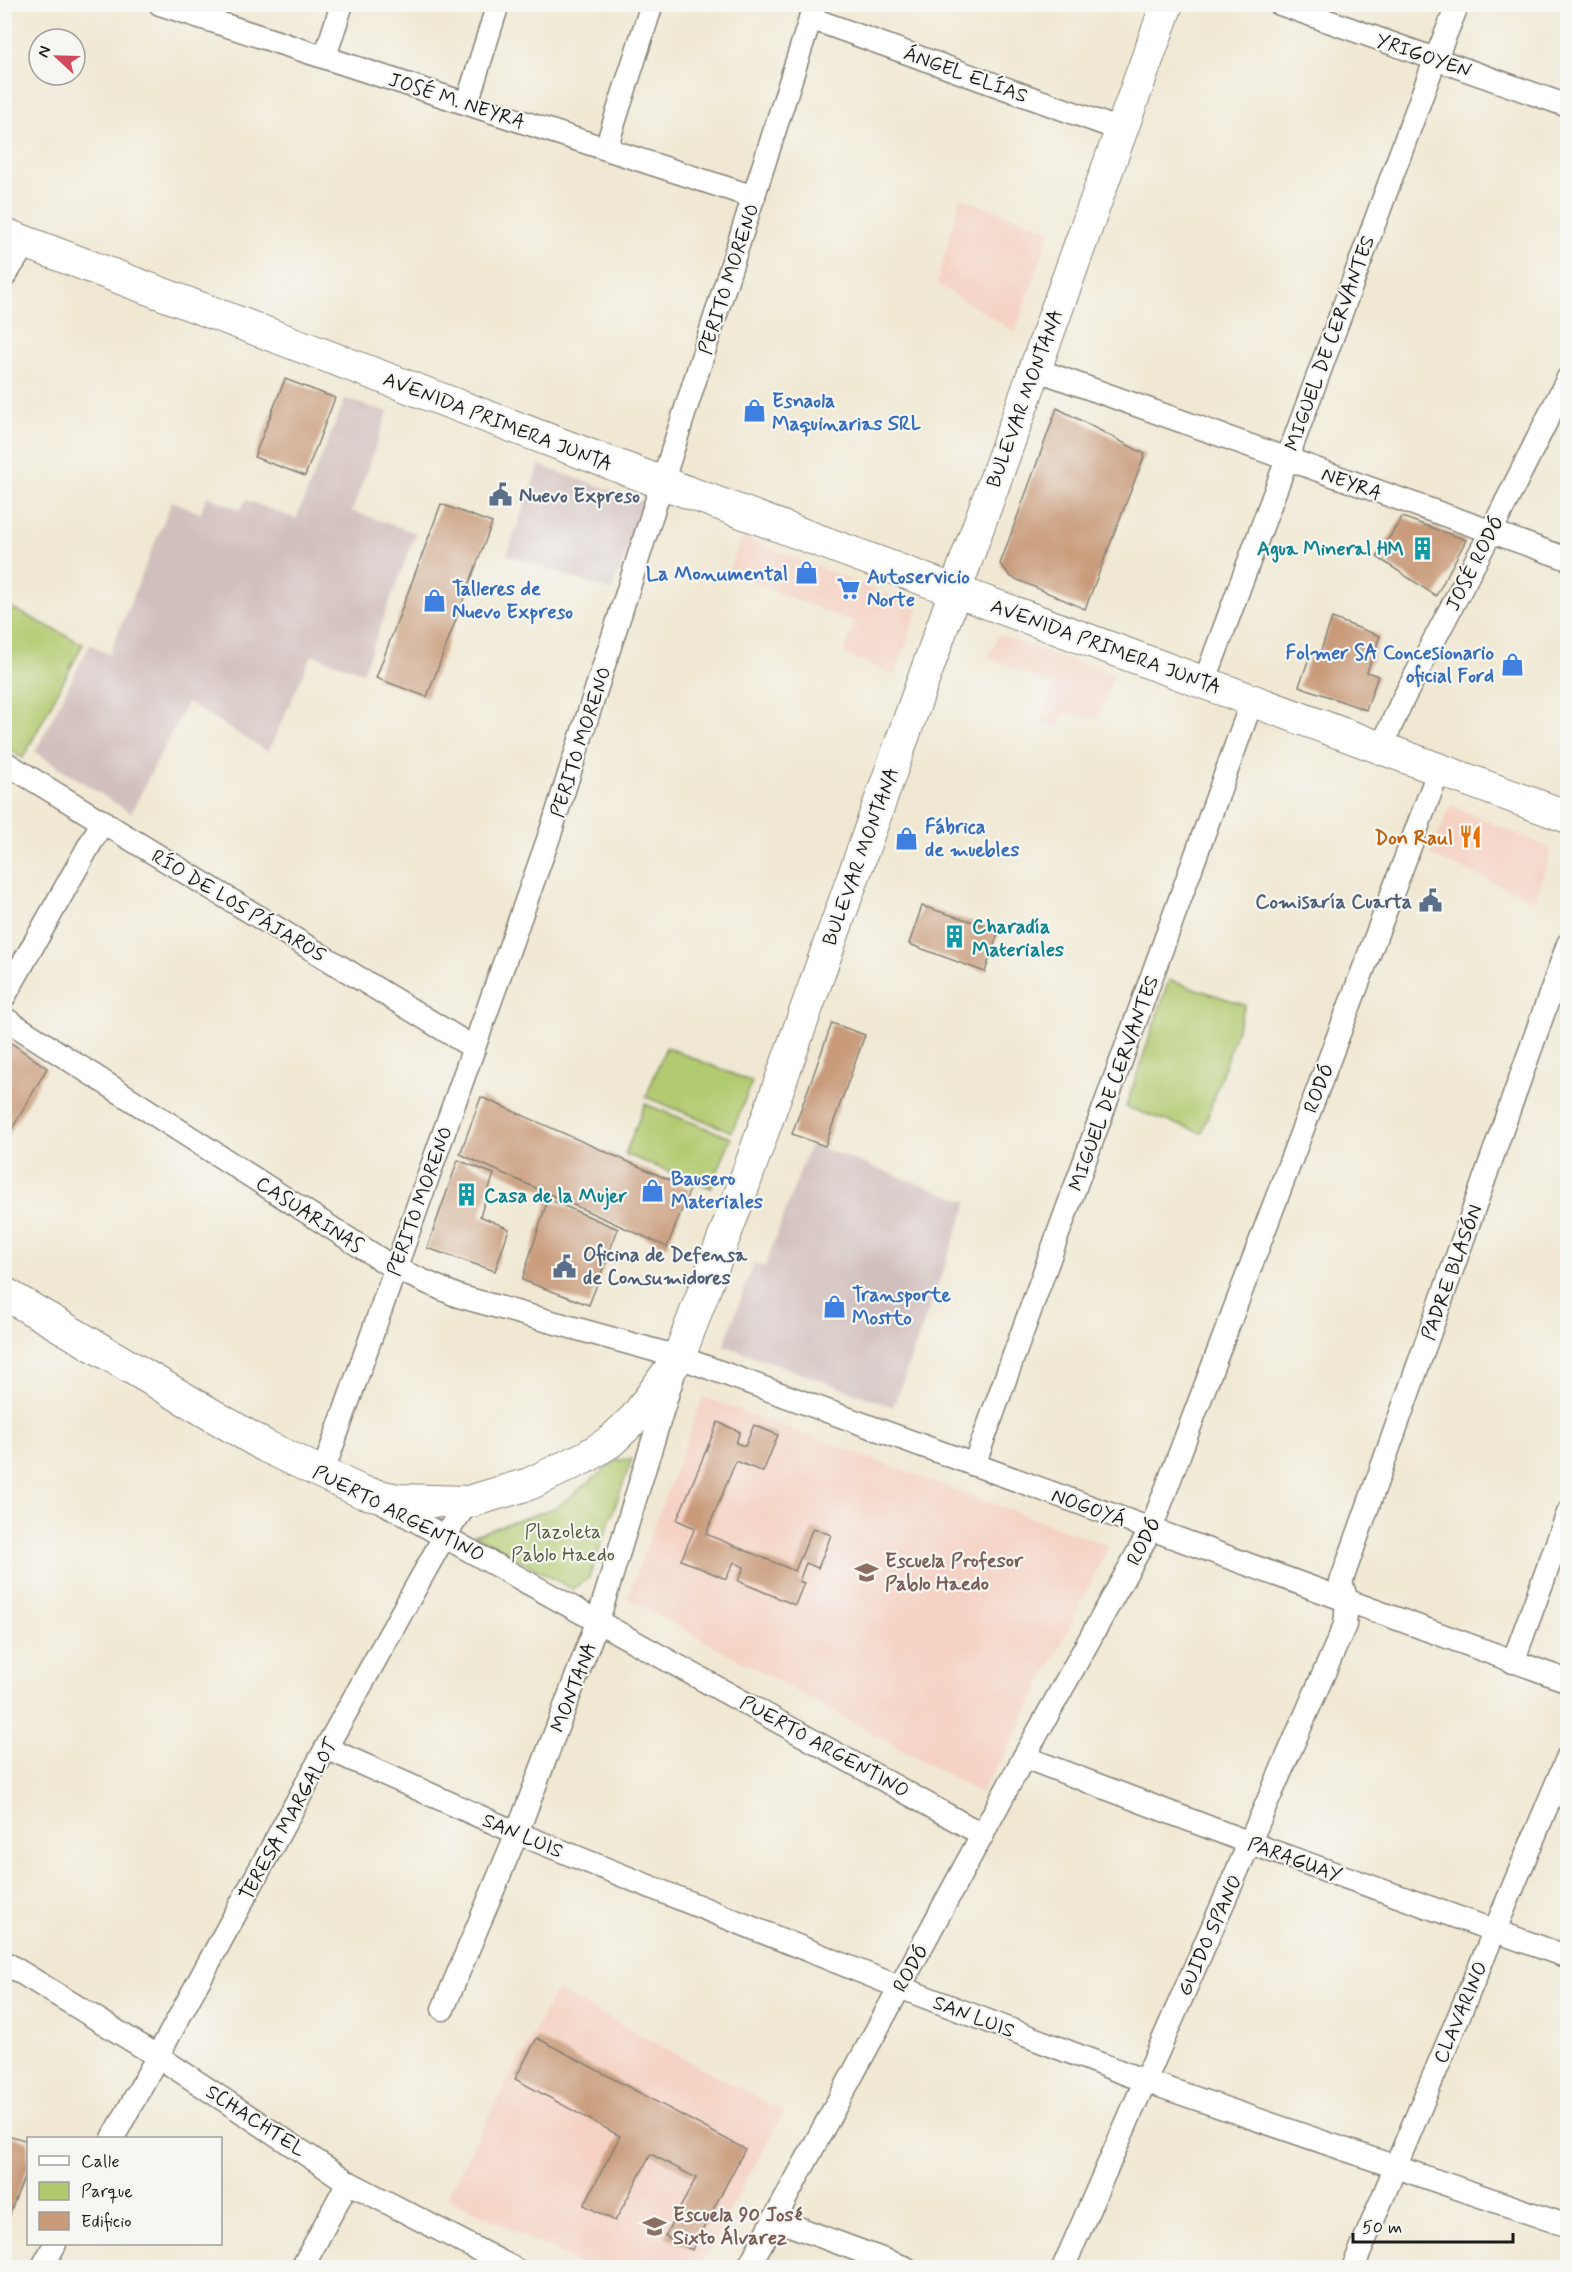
<svg xmlns="http://www.w3.org/2000/svg" width="1572" height="2272" viewBox="0 0 1572 2272" font-family="Mynerve,sans-serif">
	<rect width="100%" height="100%" fill="#f6f6f2"/>
	<filter id="ink" filterUnits="userSpaceOnUse"><feTurbulence type="fractalNoise" baseFrequency=".0167" numOctaves="2"/><feDisplacementMap in="SourceGraphic" scale="12" xChannelSelector="R" yChannelSelector="G"/><feConvolveMatrix kernelMatrix="1 2 1 2 8 2 1 2 1" color-interpolation-filters="sRGB"/></filter>
	<filter id="wash" filterUnits="userSpaceOnUse"><feTurbulence type="fractalNoise" baseFrequency=".008" numOctaves="4" result="noise"/><feDisplacementMap in="SourceGraphic" scale="24" xChannelSelector="R" yChannelSelector="G"/><feGaussianBlur stdDeviation="1.35" result="paint"/><feColorMatrix in="noise" values="0 0 0 0 0 0 0 0 0 0 0 0 0 0 0 0 0 1.4 0 .05"/><feComposite in="paint" operator="in"/></filter>
	<g filter="url(#wash)">
		<rect width="100%" height="100%" fill="#f0e8d2"/>
		<!-- built -->
		<g fill="#f5d2c3">
			<path d="M960 198 1051 230 1015 332 937 284Z"/>
			<path d="M742 537 919 607 895 675 844 654 854 623 728 572Z"/>
			<path d="M999 635 1114 675 1098 719 1064 712 1060 728 1042 721 1053 686 988 657Z"/>
			<path d="M1451 805 1552 849 1535 900 1429 855Z"/>
			<path d="M703 1397 1109 1546 1010 1747 980 1793 627 1598Z"/>
			<path d="M556 1990 784 2112 699 2267H585L446 2197Z"/>
		</g>
		<!-- industrial -->
		<g fill="#d1bfbd">
			<path d="M345 399 388 412 352 511 416 533 363 672 312 655 268 752 187 702 131 813 35 752 90 644 109 655 172 501 200 513 207 496 240 510 246 500 296 519Z"/>
			<path d="M539 465 644 502 612 591 507 555Z"/>
			<path d="M810 1144 968 1202 893 1407 724 1345 754 1263 765 1267Z"/>
		</g>
		<!-- green -->
		<g fill="#b2ca6f" stroke="#677346" stroke-width="1.5">
			<path d="M4 604 83 644 23 758 5 747Z"/>
			<path d="M1169 980 1245 1005 1202 1133 1126 1107Z"/>
			<path d="M666 1047 752 1082 732 1132 646 1097Z"/>
			<path d="M645 1104 731 1138 711 1188 625 1154Z"/>
			<path d="M632 1459 589 1578 572 1589 474 1535 557 1507 617 1460Z"/>
		</g>
		<g id="blocks">
			<!-- building -->
			<g fill="#c99b7a">
				<path d="M285 379 335 398 305 476 254 457Z"/>
				<path d="M1057 408 1145 454 1085 609 1011 577 1000 564Z"/>
				<path d="M441 504 492 523 427 697 376 678Z"/>
				<path d="M1402 517 1466 540 1436 596 1377 557Z"/>
				<path d="M1332 618 1380 636 1367 672 1378 676 1366 710 1299 686 1311 653 1319 656Z"/>
				<path d="M922 906 999 930 985 972 909 944Z"/>
				<path d="M832 1023 865 1035 825 1146 792 1134Z"/>
				<path d="M4 1038 47 1068 4 1143Z"/>
				<path d="M481 1097 690 1189 667 1247 460 1154Z"/>
				<path d="M458 1160 494 1174 480 1216 509 1229 495 1271 427 1248Z"/>
				<path d="M548 1199 618 1229 589 1305 522 1280Z"/>
				<path d="M718 1422 740 1432 736 1443 745 1446 754 1425 778 1435 763 1472 736 1461 706 1534 795 1571 813 1528 831 1535 818 1568 806 1563 799 1581 804 1583 795 1605 738 1581 744 1567 734 1562 726 1579 681 1560 695 1528 677 1520Z"/>
				<path d="M537 2038 745 2149 692 2250 665 2236 696 2178 651 2154 615 2221 584 2205 620 2136 515 2079Z"/>
				<path d="M4 2134 28 2141V2168L5 2225Z"/>
			</g>
		</g>
	</g>
	<g filter="url(#ink)">
		<use href="#blocks" fill-opacity="0" stroke="#868277" stroke-width="1.5"/>
		<g fill="none" stroke-linecap="round" stroke-linejoin="round">
			<defs>
				<g id="street">
					<path d="M160 4 754 197"/>
					<path d="M1280 4 1568 106"/>
					<path d="M810 18 1121 130"/>
					<path d="M325 57 342 4"/>
					<path d="M467 103 498 4"/>
					<path d="M606 148 652 4"/>
					<path d="M4 277 27 242"/>
					<path d="M1035 369 1568 559"/>
					<path d="M1204 683 1435 60 1458 4"/>
					<path d="M1381 748 1402 701 1491 532 1568 378"/>
					<path d="M4 762 474 1048"/>
					<path d="M4 997 103 821"/>
					<path d="M4 1018 394 1268 458 1296 679 1357 1568 1681"/>
					<path d="M974 1465 1252 701"/>
					<path d="M323 1472 550 834 815 4"/>
					<path d="M382 1502 983 1835"/>
					<path d="M1513 1662 1568 1513"/>
					<path d="M326 1748 517 1833 899 1987 1145 2081 1568 2226"/>
					<path d="M1024 1757 1250 1843 1568 1957"/>
					<path d="M4 1962 159 2057 348 2182 513 2268"/>
					<path d="M443 2009 517 1833 598 1620 673 1376"/>
					<path d="M113 2138 326 1748 445 1535 468 1502"/>
					<path d="M774 2219 906 2268"/>
					<path d="M42 2268 55 2244"/>
					<path d="M302 2268 348 2182"/>
					<path d="M748 2268 1024 1757 1151 1529 1439 770"/>
					<path d="M1063 2268 1345 1625 1347 1601 1341 1582 1568 944"/>
					<path d="M1353 2268 1568 1756"/>
				</g>
				<g id="secondary">
					<path d="M4 234 663 483 1568 817"/>
					<path d="M4 1293 265 1446 362 1492 398 1500 468 1502 529 1484 588 1456 611 1441 636 1417 679 1357 744 1184 955 591 1167 4"/>
				</g>
			</defs>
			<!-- street casing -->
			<use href="#street" stroke="#868277" stroke-width="25"/>
			<!-- secondary casing -->
			<use href="#secondary" stroke="#868277" stroke-width="34"/>
			<!-- street -->
			<use href="#street" stroke="#fff" stroke-width="22"/>
			<!-- secondary -->
			<use href="#secondary" stroke="#fff" stroke-width="32"/>
		</g>
	</g>
	<!-- icons -->
	<defs>
		<symbol id="shop-bare" viewBox="-9 -9 18 18"><path d="M-5-2.5h2.3a2.7 3.5 0 0 1 5.4 0H5L5.5 6h-11ZM-1.5-2.5h3a1.5 2.3 0 0 0-3 0Z" fill="#3f7fe0" stroke="#f6f6f2" stroke-width="2.5" paint-order="stroke"/></symbol>
		<symbol id="civic-bare" viewBox="-9 -9 18 18"><path d="M-.6-6.5H3V-4.5H.6V-3L4-1V1h2V6H-6V1h2V-1L-.6-3ZM-1.2 2.5V6h2.4V2.5Z" fill="#5c6f8a" stroke="#f6f6f2" stroke-width="2.5" paint-order="stroke"/></symbol>
		<symbol id="building-bare" viewBox="-9 -9 18 18"><path d="M-4-6H4V6H1V3H-1V6H-4ZM-2.5-4.3h1.7v1.8h-1.7ZM.8-4.3h1.7v1.8H.8ZM-2.5-1h1.7V.8h-1.7ZM.8-1h1.7V.8H.8Z" fill="#0f9aa8" stroke="#f6f6f2" stroke-width="2.5" paint-order="stroke"/></symbol>
		<symbol id="supermarket-bare" viewBox="-9 -9 18 18"><path d="M-6-5.5h2.5l.6 2H6L4.5 2H-2.5L-4.4-4H-6ZM-1.5 3.2a1.3 1.3 0 1 0 .1 0ZM3 3.2a1.3 1.3 0 1 0 .1 0Z" fill="#3f7fe0" stroke="#f6f6f2" stroke-width="2.5" paint-order="stroke"/></symbol>
		<symbol id="restaurant-bare" viewBox="-9 -9 18 18"><path d="M-5-6h1v4h1v-4h1v4h1v-4h1v5L-1.5 .5V6h-2V.5L-5-1ZM5-6V6H3V1.5H1.5Q1.5-4 5-6Z" fill="#e8710a" stroke="#f6f6f2" stroke-width="2.5" paint-order="stroke"/></symbol>
		<symbol id="school-bare" viewBox="-9 -9 18 18"><path d="M0-5L7-2L0 1L-7-2ZM-4 1L0 2.5L4 1V4Q0 6-4 4Z" fill="#8d6e63" stroke="#f6f6f2" stroke-width="2.5" paint-order="stroke"/></symbol>
	</defs>
	<g fill-rule="evenodd">
		<use href="#shop-bare" x="738" y="394" width="33" height="33"/>
		<use href="#civic-bare" x="484" y="478" width="33" height="33"/>
		<use href="#building-bare" x="1406" y="532" width="33" height="33"/>
		<use href="#shop-bare" x="790" y="556" width="33" height="33"/>
		<use href="#supermarket-bare" x="832" y="572" width="33" height="33"/>
		<use href="#shop-bare" x="418" y="584" width="33" height="33"/>
		<use href="#shop-bare" x="1496" y="648" width="33" height="33"/>
		<use href="#restaurant-bare" x="1454" y="820" width="33" height="33"/>
		<use href="#shop-bare" x="890" y="822" width="33" height="33"/>
		<use href="#civic-bare" x="1414" y="884" width="33" height="33"/>
		<use href="#building-bare" x="938" y="920" width="33" height="33"/>
		<use href="#shop-bare" x="636" y="1174" width="33" height="33"/>
		<use href="#building-bare" x="450" y="1178" width="33" height="33"/>
		<use href="#civic-bare" x="548" y="1250" width="33" height="33"/>
		<use href="#shop-bare" x="818" y="1290" width="33" height="33"/>
		<use href="#school-bare" x="850" y="1556" width="33" height="33"/>
		<use href="#school-bare" x="638" y="2210" width="33" height="33"/>
	</g>
	<g text-anchor="middle" stroke-width="4.5" stroke-linejoin="round" paint-order="stroke">
		<!-- street labels -->
		<g font-size="20" fill="#1c1c1c" stroke="#f6f6f2">
			<text transform="translate(1424 55) rotate(19)" y="7">YRIGOYEN</text>
			<text transform="translate(966 74) rotate(20)" y="7">ÁNGEL ELÍAS</text>
			<text transform="translate(457 100) rotate(18)" y="7">JOSÉ M. NEYRA</text>
			<text transform="translate(728 279) rotate(-72)" y="7">PERITO MORENO</text>
			<text transform="translate(1329 343) rotate(-70)" y="7">MIGUEL DE CERVANTES</text>
			<text transform="translate(1024 398) rotate(-70)" y="7">BULEVAR MONTANA</text>
			<text transform="translate(498 421) rotate(21)" y="7">AVENIDA PRIMERA JUNTA</text>
			<text transform="translate(1352 483) rotate(20)" y="7">NEYRA</text>
			<text transform="translate(1474 563) rotate(-63)" y="7">JOSÉ RODÓ</text>
			<text transform="translate(1106 646) rotate(20)" y="7">AVENIDA PRIMERA JUNTA</text>
			<text transform="translate(580 742) rotate(-72)" y="7">PERITO MORENO</text>
			<text transform="translate(860 856) rotate(-70)" y="7">BULEVAR MONTANA</text>
			<text transform="translate(239 905) rotate(31)" y="7">RÍO DE LOS PÁJAROS</text>
			<text transform="translate(1113 1083) rotate(-70)" y="7">MIGUEL DE CERVANTES</text>
			<text transform="translate(1318 1088) rotate(-69)" y="7">RODÓ</text>
			<text transform="translate(419 1201) rotate(-70)" y="7">PERITO MORENO</text>
			<text transform="translate(310 1214) rotate(33)" y="7">CASUARINAS</text>
			<text transform="translate(1451 1272) rotate(-70)" y="7">PADRE BLASÓN</text>
			<text transform="translate(1089 1507) rotate(20)" y="7">NOGOYÁ</text>
			<text transform="translate(399 1513) rotate(27)" y="7">PUERTO ARGENTINO</text>
			<text transform="translate(1143 1541) rotate(-63)" y="7">RODÓ</text>
			<text transform="translate(573 1687) rotate(-69)" y="7">MONTANA</text>
			<text transform="translate(825 1746) rotate(29)" y="7">PUERTO ARGENTINO</text>
			<text transform="translate(288 1819) rotate(-61)" y="7">TERESA MARGALOT</text>
			<text transform="translate(523 1835) rotate(23)" y="7">SAN LUIS</text>
			<text transform="translate(1295 1859) rotate(20)" y="7">PARAGUAY</text>
			<text transform="translate(1209 1935) rotate(-66)" y="7">GUIDO SPANO</text>
			<text transform="translate(910 1968) rotate(-61)" y="7">RODÓ</text>
			<text transform="translate(1460 2012) rotate(-67)" y="7">CLAVARINO</text>
			<text transform="translate(974 2016) rotate(21)" y="7">SAN LUIS</text>
			<text transform="translate(256 2120) rotate(33)" y="7">SCHACHTEL</text>
		</g>
		<!-- shop labels -->
		<g font-size="20" font-weight="bold" fill="#366cbe" stroke="#f6f6f2" text-anchor="start">
			<text x="772" y="407">Esnaola<tspan x="772" dy="23">Maquinarias SRL</tspan></text>
			<text x="788" y="580" text-anchor="end">La Monumental</text>
			<text x="867" y="583">Autoservicio<tspan x="867" dy="23">Norte</tspan></text>
			<text x="452" y="595">Talleres de<tspan x="452" dy="23">Nuevo Expreso</tspan></text>
			<text x="1494" y="659" text-anchor="end">Folmer SA Concesionario<tspan x="1494" dy="23">oficial Ford</tspan></text>
			<text x="925" y="833">Fábrica<tspan x="925" dy="23">de muebles</tspan></text>
			<text x="671" y="1185">Bausero<tspan x="671" dy="23">Materiales</tspan></text>
			<text x="852" y="1301">Transporte<tspan x="852" dy="23">Mostto</tspan></text>
		</g>
		<!-- service labels -->
		<g font-size="20" font-weight="bold" fill="#4e5e75" stroke="#f6f6f2" text-anchor="start">
			<text x="519" y="502">Nuevo Expreso</text>
			<text x="1412" y="908" text-anchor="end">Comisaría Cuarta</text>
			<text x="583" y="1261">Oficina de Defensa<tspan x="583" dy="23">de Consumidores</tspan></text>
		</g>
		<!-- culture labels -->
		<g font-size="20" font-weight="bold" fill="#0d838f" stroke="#f6f6f2" text-anchor="start">
			<text x="1404" y="555" text-anchor="end">Agua Mineral HM</text>
			<text x="972" y="933">Charadía<tspan x="972" dy="23">Materiales</tspan></text>
			<text x="484" y="1202">Casa de la Mujer</text>
		</g>
		<!-- food labels -->
		<g font-size="20" font-weight="bold" fill="#c56008" stroke="#f6f6f2" text-anchor="end">
			<text x="1453" y="844">Don Raul</text>
		</g>
		<!-- park labels -->
		<g font-size="20" fill="#505939" stroke="#f6f6f2">
			<text x="563" y="1538">Plazoleta<tspan x="563" dy="23">Pablo Haedo</tspan></text>
		</g>
		<!-- education labels -->
		<g font-size="20" font-weight="bold" fill="#785e54" stroke="#f6f6f2" text-anchor="start">
			<text x="885" y="1567">Escuela Profesor<tspan x="885" dy="23">Pablo Haedo</tspan></text>
			<text x="673" y="2221">Escuela 90 José<tspan x="673" dy="23">Sixto Álvarez</tspan></text>
		</g>
	</g>
	<!-- margin -->
	<rect width="1572" height="2272" fill="none" stroke="#f6f6f2" stroke-width="24"/>
	<!-- legend -->
	<rect x="27" y="2137" width="195" height="108" fill="#f6f6f2" stroke="#9f9f9c" stroke-width="1.5"/>
	<rect x="39" y="2156" width="30" height="9" fill="#ffffff" stroke="#9f9f9c" stroke-width="1.5"/>
	<text x="81" y="2167" font-size="18" fill="#1c1c1c">Calle</text>
	<rect x="39" y="2182" width="30" height="18" fill="#b2ca6f" stroke="#9f9f9c" stroke-width="1.5"/>
	<text x="81" y="2197" font-size="18" fill="#1c1c1c">Parque</text>
	<rect x="39" y="2212" width="30" height="18" fill="#c99b7a" stroke="#9f9f9c" stroke-width="1.5"/>
	<text x="81" y="2227" font-size="18" fill="#1c1c1c">Edificio</text>
	<!-- north arrow -->
	<g transform="translate(57 57) rotate(292)"><circle r="28" fill="#f6f6f2" stroke="#9f9f9c" stroke-width="1.5"/>
	<path d="M0-4.5L10 22L0 15L-10 22Z" fill="#d1495b"/>
	<text y="-9" font-size="16" font-weight="bold" text-anchor="middle" fill="#1c1c1c">N</text>
	</g>
	<!-- scale -->
	<path d="M1353 2233v9h160v-9" fill="none" stroke="#1c1c1c" stroke-width="3"/>
	<text x="1362" y="2233" font-size="18" fill="#1c1c1c" stroke="#f6f6f2" stroke-width="4.5" paint-order="stroke">50 m</text>
</svg>
